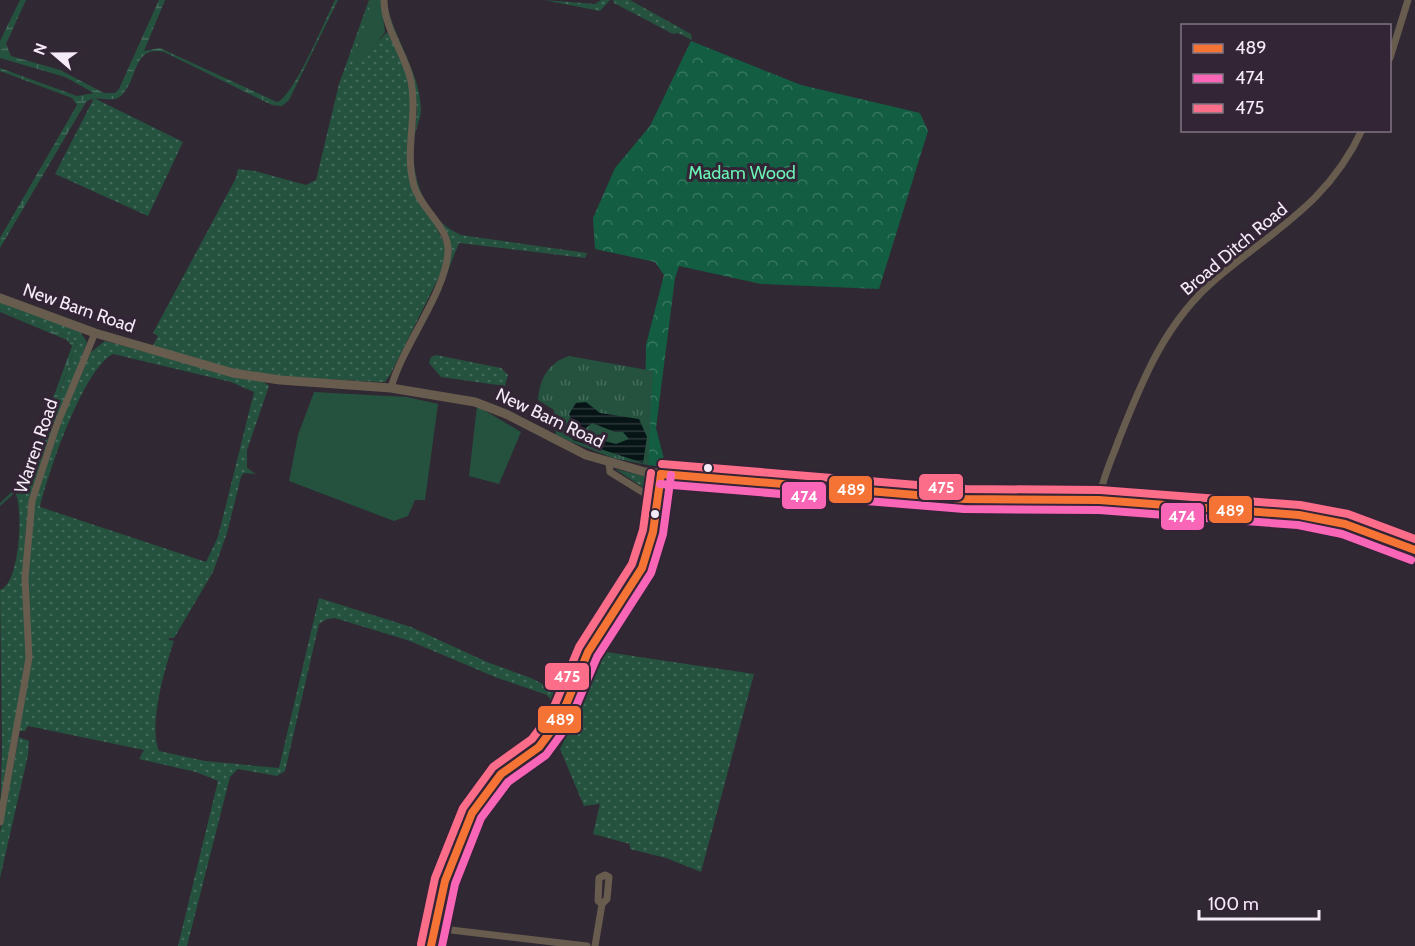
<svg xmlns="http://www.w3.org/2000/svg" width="1415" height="946" viewBox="0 0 1415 946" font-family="Cabin,sans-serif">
	<defs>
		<pattern id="grass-dots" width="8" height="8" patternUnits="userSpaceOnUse" patternTransform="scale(1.5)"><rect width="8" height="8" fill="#25523f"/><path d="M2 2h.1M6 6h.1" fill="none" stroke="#456b5c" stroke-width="1.8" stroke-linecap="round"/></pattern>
		<pattern id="forest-crowns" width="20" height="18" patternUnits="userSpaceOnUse" patternTransform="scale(1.5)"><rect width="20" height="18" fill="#135e42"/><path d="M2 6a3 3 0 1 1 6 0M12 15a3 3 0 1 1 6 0" fill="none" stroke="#36755e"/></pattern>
		<pattern id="wetland-marsh" width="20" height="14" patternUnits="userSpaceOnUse" patternTransform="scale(1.5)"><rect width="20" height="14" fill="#25523f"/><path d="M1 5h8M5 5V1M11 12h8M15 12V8" fill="none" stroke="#456b5c"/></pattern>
		<pattern id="park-tufts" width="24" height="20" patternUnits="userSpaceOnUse" patternTransform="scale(1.5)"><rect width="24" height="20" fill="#25523f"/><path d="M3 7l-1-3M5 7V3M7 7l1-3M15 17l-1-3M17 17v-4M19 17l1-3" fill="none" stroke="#456b5c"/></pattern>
		<pattern id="water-rules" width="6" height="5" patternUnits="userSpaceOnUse" patternTransform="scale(1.5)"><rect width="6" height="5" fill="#071416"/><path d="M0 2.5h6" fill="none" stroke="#2c3639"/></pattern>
	</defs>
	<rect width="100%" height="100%" fill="#302832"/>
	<!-- grass -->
	<g fill="url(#grass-dots)" fill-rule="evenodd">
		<path d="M369 0H374L358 47 363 57 387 32 402 55 412 98 410 174 445 245V259L438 279 390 375 385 382H379L273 376 239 371 152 347 158 336 153 333 236 178 238 169 255 171 306 185 316 180 339 84Z"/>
		<path d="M544 0 595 4 601 0H610L600 11Z"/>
		<path d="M613 0H630L691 34 692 40 678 33 673 34 614 3Z"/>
		<path d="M387 4C394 39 420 72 421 109 421 119 415 130 414 140 410 177 425 219 461 235L587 253 585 258 459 243 445 278 450 239C442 217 419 204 414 179 409 151 419 125 416 100L388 18Z"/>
		<path d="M94 98 183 142 148 216 55 174Z"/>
		<path d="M0 301 80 332 87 342 29 503 25 537 28 650 0 815 2 749 0 590C20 584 23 510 16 494L25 486 29 476 76 346 71 338 0 309Z"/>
		<path d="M105 341 264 382 269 386 247 450V468L256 474 244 473 241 477 227 533 213 572 174 638H169V640L174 641C165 667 148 726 159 751L205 761 279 768 319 598 411 627 487 662 531 678 566 696C553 744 515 755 485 789 465 811 456 839 447 867L441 864 465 805 499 767 546 724 551 717 554 705 547 695 495 677 410 641 335 618 327 619 319 624 285 771 277 776 238 769 230 777 187 946H178L218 781 196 772 139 759 144 750 28 726 25 731H19L30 656 26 586 35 499 51 446 91 352ZM113 354 231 382 254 392 218 537 206 562 40 507C48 473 83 369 113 354Z"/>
		<path d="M436 355 501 368 508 375 505 386 441 377 429 363 431 357Z"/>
		<path d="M615 469 652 478 655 484 653 494Z"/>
		<path d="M671 481H686L694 487 682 488 663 498 665 486Z"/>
		<path d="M593 650 754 674 701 872 666 858 630 849V844L593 834 600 804 584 806 560 749 564 741 555 734 574 707Z"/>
		<path d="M19 737 29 741 28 755 0 878V832Z"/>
	</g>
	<!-- forest -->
	<path fill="url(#forest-crowns)" d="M691 41 801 85 920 113 928 131 879 289 761 284 679 266 675 278 656 428 666 467 648 465 649 439 645 416 646 345 664 275 655 262 595 249 593 218 615 168 650 126Z"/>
	<!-- wetland -->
	<g fill="url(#wetland-marsh)">
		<path d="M20 0H26L6 44 11 56 60 70 104 93H115L119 89 159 0H165L144 51 160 48 277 102C293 98 326 18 335 0H338L289 100 282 106 272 105 164 52C133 45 138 79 122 95 113 105 97 93 86 102L0 248V238L77 105 72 98 0 71V68L77 96 94 93 65 77 0 58V41Z"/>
		<path d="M0 309 71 338 76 346 26 483 0 506V503L23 481 72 346 67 340 0 312Z"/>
	</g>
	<!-- park -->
	<path fill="url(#park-tufts)" d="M569 356 653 371 648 465 613 458 556 436 554 410 538 400C540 378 548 363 569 356Z"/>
	<!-- garden -->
	<g fill="#25523f">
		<path d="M372 0H381L385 32 373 48 352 68Z"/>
		<path d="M314 392 407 397 438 404 425 500H415L408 516 394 521 289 481 298 435Z"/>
		<path d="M477 406 521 432 499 484 469 476Z"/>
	</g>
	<!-- water -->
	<path fill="url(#water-rules)" fill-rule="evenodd" d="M586 402 600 413 639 419 647 437 643 463 573 440 564 431 567 427 575 430 569 414 576 403ZM592 423 615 432H623L629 439 616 444 586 436V428Z"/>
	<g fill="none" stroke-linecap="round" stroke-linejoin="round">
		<!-- minor -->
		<g stroke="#685c4f" stroke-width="7">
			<path d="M384 0C384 29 405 53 411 81 418 116 404 151 414 186 421 210 450 227 448 253 444 296 403 344 391 388"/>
			<path d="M1390 58 1408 0"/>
			<path d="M609 463 610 472 657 501"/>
			<path d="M1099 500C1102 479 1112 459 1119 439 1143 378 1166 321 1217 278 1275 229 1328 203 1362 130"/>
			<path d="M0 822 29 658 25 578 32 501 56 427 95 333"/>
			<path d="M434 928 587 946"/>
			<path d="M431 946 445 881 472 813 501 774 539 747 560 719 588 652 642 568 653 532 661 474"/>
			<path d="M595 946 602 904 607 899 609 877 605 875 599 878 598 901 602 904"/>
		</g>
		<!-- tertiary -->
		<path stroke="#685c4f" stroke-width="9" d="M0 298 95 333 233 373 280 380 391 388 475 402 506 414 586 455 645 472 956 499 1099 500 1299 515 1345 524 1415 550"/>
		<defs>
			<g id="bus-1">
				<path d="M661 474 965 499 1099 500 1299 515 1345 524 1415 550"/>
				<path d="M431 946 445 881 472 813 501 774 539 747 560 719 588 652 642 568 653 532 661 474"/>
			</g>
			<g id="bus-2">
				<path d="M660 484 964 509 1099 510 1298 525 1342 534 1411 560"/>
				<path d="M442 946 455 884 481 818 508 782 546 755 568 725 597 657 651 573 663 534 671 475"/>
			</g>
			<g id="bus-3">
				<path d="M662 464 966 489 1100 490 1300 505 1348 514 1415 539"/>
				<path d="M421 944 435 878 463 808 493 767 532 739 551 714 579 647 632 564 643 530 651 473"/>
			</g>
		</defs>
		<!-- bus-1 casing -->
		<use href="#bus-1" stroke="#332436" stroke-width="12"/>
		<!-- bus-2 casing -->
		<use href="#bus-2" stroke="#332436" stroke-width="12"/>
		<!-- bus-3 casing -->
		<use href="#bus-3" stroke="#332436" stroke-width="12"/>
		<!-- bus-1 -->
		<use href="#bus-1" stroke="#f57335" stroke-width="8"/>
		<!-- bus-2 -->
		<use href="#bus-2" stroke="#fa66b7" stroke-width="8"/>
		<!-- bus-3 -->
		<use href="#bus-3" stroke="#fb6d88" stroke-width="8"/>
	</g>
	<!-- markers -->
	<g fill="#f5ebf7" stroke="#332436" stroke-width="2">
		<circle cx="708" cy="468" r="5"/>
		<circle cx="655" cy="514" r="5"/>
	</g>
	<g text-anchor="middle" stroke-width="6" stroke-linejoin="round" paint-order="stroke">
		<!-- park labels -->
		<g font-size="18" fill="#69f3b5" stroke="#332436">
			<text x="742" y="179">Madam Wood</text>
		</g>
		<!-- street labels -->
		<g font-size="18" fill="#f5ebf7" stroke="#332436">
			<text transform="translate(1234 249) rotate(-40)" y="6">Broad Ditch Road</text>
			<text transform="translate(79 308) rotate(19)" y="6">New Barn Road</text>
			<text transform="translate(550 418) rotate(25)" y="6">New Barn Road</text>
			<text transform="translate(36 446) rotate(-71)" y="6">Warren Road</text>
		</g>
	</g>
	<g stroke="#332436" stroke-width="2">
		<rect x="918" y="473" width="46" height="28" rx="6" fill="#fb6d88"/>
		<rect x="828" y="475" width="45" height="29" rx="6" fill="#f57335"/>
		<rect x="781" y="481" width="46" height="29" rx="6" fill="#fa66b7"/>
		<rect x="1208" y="495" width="45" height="29" rx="6" fill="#f57335"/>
		<rect x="1160" y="502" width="45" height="29" rx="6" fill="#fa66b7"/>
		<rect x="544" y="662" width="46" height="29" rx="6" fill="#fb6d88"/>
		<rect x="537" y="705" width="45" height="29" rx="6" fill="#f57335"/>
	</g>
	<g font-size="16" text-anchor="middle" font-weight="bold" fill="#fff">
		<text x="941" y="493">475</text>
		<text x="851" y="495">489</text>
		<text x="804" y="502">474</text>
		<text x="1230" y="516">489</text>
		<text x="1182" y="522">474</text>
		<text x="567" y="682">475</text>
		<text x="560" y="725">489</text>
	</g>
	<!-- legend -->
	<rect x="1181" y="24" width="210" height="108" fill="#332436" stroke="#817483" stroke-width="1.5"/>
	<rect x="1193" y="44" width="30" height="9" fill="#f57335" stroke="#817483" stroke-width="1.5"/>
	<text x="1235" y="54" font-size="18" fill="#f5ebf7">489</text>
	<rect x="1193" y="74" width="30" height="9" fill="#fa66b7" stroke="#817483" stroke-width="1.5"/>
	<text x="1235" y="84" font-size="18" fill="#f5ebf7">474</text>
	<rect x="1193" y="104" width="30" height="9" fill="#fb6d88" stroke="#817483" stroke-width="1.5"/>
	<text x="1235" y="114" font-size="18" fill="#f5ebf7">475</text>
	<!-- north arrow -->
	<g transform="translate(54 54) rotate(290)" stroke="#332436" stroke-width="4.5" paint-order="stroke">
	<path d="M0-4.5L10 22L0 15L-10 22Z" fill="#f5ebf7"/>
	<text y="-9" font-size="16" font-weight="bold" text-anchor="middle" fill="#f5ebf7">N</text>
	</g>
	<!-- scale -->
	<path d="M1199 910v9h120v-9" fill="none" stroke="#f5ebf7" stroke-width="3"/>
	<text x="1208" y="910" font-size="18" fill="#f5ebf7" stroke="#332436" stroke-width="4.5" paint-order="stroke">100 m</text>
</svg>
